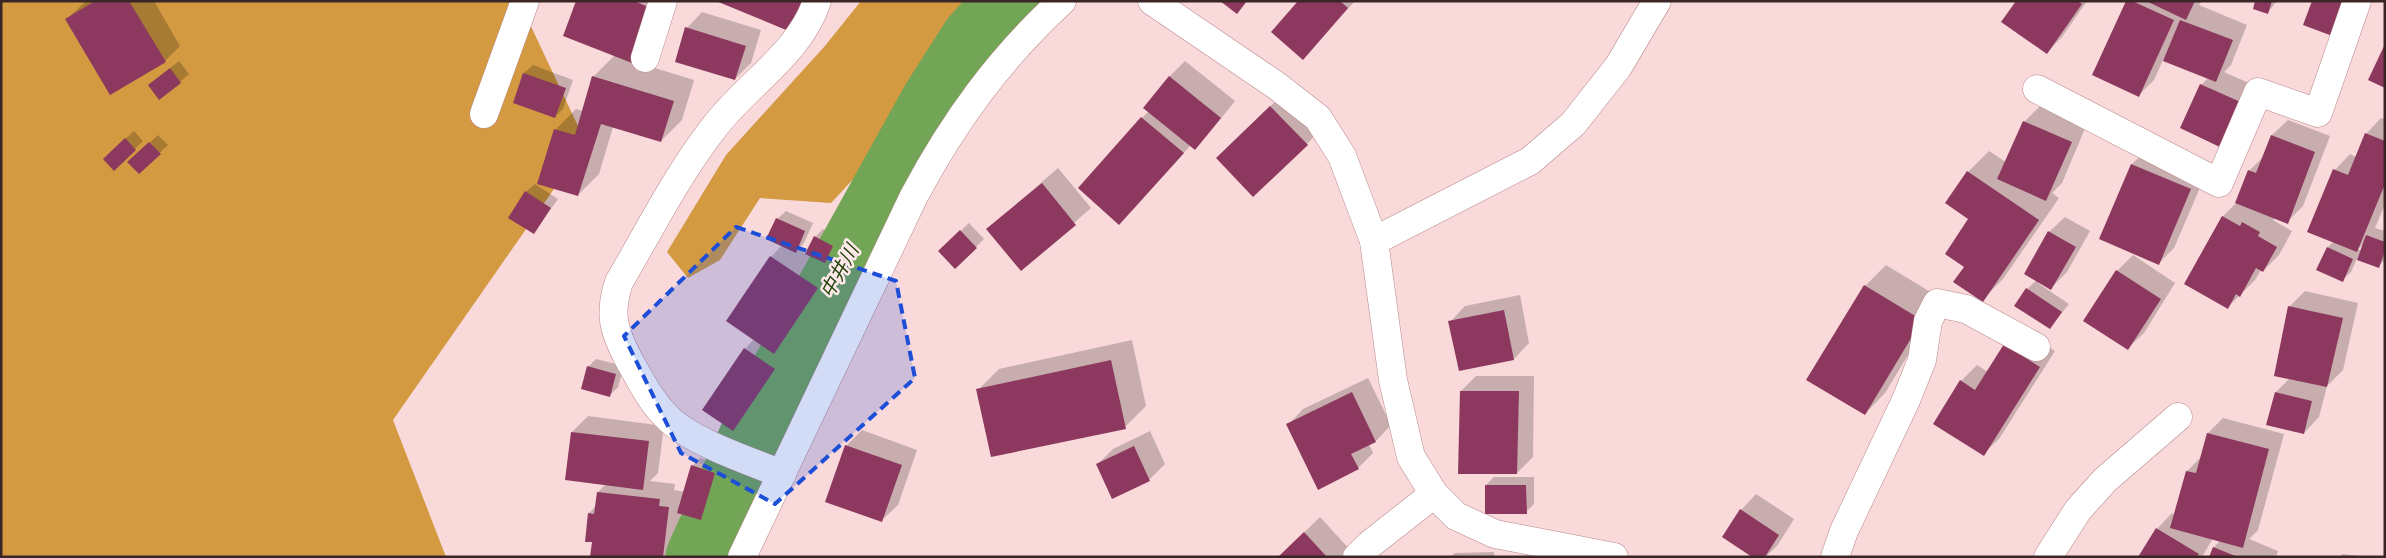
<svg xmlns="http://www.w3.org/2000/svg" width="2386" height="558" viewBox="0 0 2386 558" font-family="'Sofia Sans Condensed','Noto Sans JP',sans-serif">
	<rect width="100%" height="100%" fill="#f9d9da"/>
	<!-- forest -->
	<g fill="#d39a42">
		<path d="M1 1H519L586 143 393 420 446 557H1Z"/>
		<path d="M861 1H993L910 89 872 159 831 203 760 198 720 260 688 278 667 252 726 155 824 47Z"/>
	</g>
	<!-- shadow -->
	<g fill="#0003" fill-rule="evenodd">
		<path d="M86 1H154L180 46 165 61 67 19Z"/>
		<path d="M578 1H665L632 61 694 80 682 120 661 141 613 127 599 174 578 195 555 130 576 109 583 111 593 77 615 55Z"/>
		<path d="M1300 1H1355L1303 59Z"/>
		<path d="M2017 1H2087L2062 37 2047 52Z"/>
		<path d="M2127 1H2202L2199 5 2247 25 2231 65 2224 72 2260 88 2240 132 2181 128 2201 85 2208 78 2163 60 2154 80 2138 96Z"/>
		<path d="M2257 1H2277L2268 12Z"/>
		<path d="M702 12 761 30 751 63 735 79 687 28Z"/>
		<path d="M179 61 189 74 180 82 149 85Z"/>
		<path d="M1185 61 1235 101 1210 132 1195 148 1191 145 1134 208 1142 118 1149 111 1169 77Z"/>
		<path d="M533 65 573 80 563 109 555 117 514 102 524 73Z"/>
		<path d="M1286 91 1322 128 1307 144 1217 158Z"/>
		<path d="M2040 106 2086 126 2062 183 2052 193 2059 198 2003 279 1982 300 1966 266 1970 218 1947 203 1968 172 1989 151 2006 162 2024 122Z"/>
		<path d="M2381 118 2385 119V204L2375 228 2385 231V260L2378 266 2360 252 2351 272 2342 280 2328 247 2334 241 2335 170 2350 154 2356 157 2366 134ZM2366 242 2362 251 2358 249Z"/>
		<path d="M2288 120 2330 136 2303 206 2287 222 2275 217 2273 220 2292 231 2279 255 2263 271 2261 270 2255 280 2228 307 2186 284 2223 216 2237 202 2250 170 2264 156 2272 135Z"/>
		<path d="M134 131 143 141 114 169 112 151Z"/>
		<path d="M158 135 168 145 139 172 137 154Z"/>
		<path d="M2148 149 2206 174 2174 248 2159 263 2100 238 2132 164Z"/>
		<path d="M1058 168 1091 208 1021 269 988 229Z"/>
		<path d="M535 184 558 199 534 232 510 217 526 192Z"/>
		<path d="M786 211 813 223 804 243 798 249 806 254 815 237 823 229 841 237 833 254 825 262 809 256 833 272 790 337 780 346 789 353 748 414 733 429 745 349 754 339 771 257 782 245 777 219Z"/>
		<path d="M2065 217 2090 231 2067 272 2051 288 2040 281 2038 283 2069 304 2050 328 2027 289 2037 280 2049 232Z"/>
		<path d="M969 223 984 239 976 247 940 251Z"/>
		<path d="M2133 255 2175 283 2144 333 2128 348 2117 271Z"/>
		<path d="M1886 265 1942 299 1885 393 1865 414V286Z"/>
		<path d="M2305 291 2358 303 2343 370 2327 386 2319 417 2304 433 2276 392 2290 378 2289 307Z"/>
		<path d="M1520 295 1529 343 1514 359 1450 322 1465 306Z"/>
		<path d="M2021 329 2055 351 1999 439 1983 454 1961 381 1977 365 1988 372Z"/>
		<path d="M1132 340 1146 406 1125 427 978 390 999 369Z"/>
		<path d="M596 359 624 366 618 387 610 395 588 367Z"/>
		<path d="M1476 376H1534L1533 457 1517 473 1461 391Z"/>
		<path d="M1368 378 1391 425 1376 441 1369 444 1373 453 1358 468 1288 425 1303 409Z"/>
		<path d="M588 416 664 426 658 473 650 481 675 484 674 490 685 492 692 466 700 458 723 465 709 511 701 519 681 513 676 557H592L593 541H586L589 513 596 506 598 492 606 484 572 432Z"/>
		<path d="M2223 418 2284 434 2258 530 2249 539 2278 551 2276 557H2210L2214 547 2221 540 2213 538 2202 557H2139L2157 529 2172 513 2175 515 2187 471 2201 457 2208 433Z"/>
		<path d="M862 430 917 450 898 505 882 520 846 446Z"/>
		<path d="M1150 431 1165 464 1149 480 1098 464 1113 449Z"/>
		<path d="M1494 477H1534V504L1526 512 1486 485Z"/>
		<path d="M1756 494 1794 519 1777 546 1765 557H1754L1741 510Z"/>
		<path d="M1320 517 1352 552 1348 557H1279Z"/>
		<path d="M1494 552V557H1450L1455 553Z"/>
		<path d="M2342 554 2370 557H2340Z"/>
	</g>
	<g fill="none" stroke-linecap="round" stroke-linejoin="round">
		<!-- river -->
		<path stroke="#72a555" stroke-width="65" d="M698 557 769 397 934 100 973 39 1007 1"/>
	</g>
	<!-- building -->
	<g fill="#8d385e">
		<path d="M95 1H129L166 62 110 95 65 19Z"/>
		<path d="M576 1H634L653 9 632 63 563 36Z"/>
		<path d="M716 1H803L791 32Z"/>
		<path d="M1220 1H1247L1237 14Z"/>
		<path d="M1298 1H1340L1348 8 1303 60 1271 32Z"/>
		<path d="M2016 1H2078L2082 4 2047 54 2001 22Z"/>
		<path d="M2126 1H2132L2174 20 2139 97 2092 75Z"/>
		<path d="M2146 1H2195L2186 20Z"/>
		<path d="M2255 1H2272L2268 14 2253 9Z"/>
		<path d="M2312 1H2339L2347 4 2335 37 2303 25Z"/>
		<path d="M2180 20 2233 40 2216 82 2163 61Z"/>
		<path d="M685 27 746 46 735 80 675 62Z"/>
		<path d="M2385 44V88L2368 80Z"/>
		<path d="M170 68 181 83 159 100 148 85Z"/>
		<path d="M523 73 566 88 555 118 513 103Z"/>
		<path d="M592 76 674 101 661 142 601 124 578 196 537 184 554 129 575 135Z"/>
		<path d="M1169 76 1221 118 1195 150 1143 108Z"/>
		<path d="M2200 84 2245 104 2224 149 2180 128Z"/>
		<path d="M1270 106 1308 145 1253 197 1216 158Z"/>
		<path d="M1141 117 1184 153 1119 225 1078 188Z"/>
		<path d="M2023 121 2072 142 2046 201 1997 179Z"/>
		<path d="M2365 133 2385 141V184L2357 252 2307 232 2333 169 2348 175Z"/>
		<path d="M2271 135 2315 152 2288 224 2235 203 2248 170 2256 173Z"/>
		<path d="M125 138 136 150 114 171 103 159Z"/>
		<path d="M149 142 161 154 139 174 127 162Z"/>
		<path d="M2131 164 2191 189 2159 265 2099 239Z"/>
		<path d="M1967 171 2039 220 1983 302 1953 282 1964 267 1945 254 1968 219 1945 203Z"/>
		<path d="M1042 183 1076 225 1021 271 986 229Z"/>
		<path d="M525 191 551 208 534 234 508 218Z"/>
		<path d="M2222 216 2240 226 2242 222 2260 232 2258 236 2277 247 2263 272 2256 268 2240 297 2236 294 2228 309 2184 284Z"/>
		<path d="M776 218 805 231 796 253 766 239Z"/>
		<path d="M960 230 977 248 955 269 938 251Z"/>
		<path d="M2048 231 2076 247 2051 290 2024 274Z"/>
		<path d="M2366 235 2385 242V251L2379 268 2357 260Z"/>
		<path d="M814 236 833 246 825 263 805 254Z"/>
		<path d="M2327 247 2353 259 2343 282 2316 270Z"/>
		<path d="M770 256 818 288 774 354 726 321Z"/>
		<path d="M2116 270 2161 299 2128 350 2083 321Z"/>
		<path d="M1864 285 1922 320 1865 415 1806 380Z"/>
		<path d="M2026 288 2062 312 2050 329 2014 306Z"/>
		<path d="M2288 306 2343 318 2327 387 2274 376Z"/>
		<path d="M1504 310 1514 360 1459 371 1448 321Z"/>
		<path d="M2004 344 2040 367 1984 456 1933 424 1960 380 1975 390Z"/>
		<path d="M744 348 775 369 733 431 702 410Z"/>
		<path d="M1111 360 1126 429 991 457 976 389Z"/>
		<path d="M587 366 616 374 610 397 581 389Z"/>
		<path d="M1460 391H1519L1517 474H1458Z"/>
		<path d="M1352 392 1376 442 1351 454 1359 469 1318 490 1286 424Z"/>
		<path d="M2275 392 2312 401 2304 434 2266 425Z"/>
		<path d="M571 432 649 441 643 490 565 480Z"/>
		<path d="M2207 433 2269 449 2243 548 2170 528 2186 471 2196 473Z"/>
		<path d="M845 445 902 465 882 522 825 502Z"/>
		<path d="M1134 446 1150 481 1112 499 1096 464Z"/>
		<path d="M691 465 715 473 701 520 677 513Z"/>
		<path d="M1485 485H1526L1527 514H1485Z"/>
		<path d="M597 492 660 499 659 506 669 507 663 557H590L592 542H585L588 513 594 514Z"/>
		<path d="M1740 509 1779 535 1765 557H1752L1722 537Z"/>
		<path d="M2156 528 2199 554 2197 557H2138Z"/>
		<path d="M1304 532 1327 557H1278Z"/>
		<path d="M2213 547 2238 557H2209Z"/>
	</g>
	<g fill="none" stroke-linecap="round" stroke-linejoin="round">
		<defs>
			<g id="street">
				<path d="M1152 1 1277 86 1318 118 1342 156 1374 241 1393 380 1411 457 1434 494 1456 516 1495 534 1614 557"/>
				<path d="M645 58 663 1"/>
				<path d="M2037 89 2219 183 2258 92 2318 113 2357 1"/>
				<path d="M484 114 525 1"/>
				<path d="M1374 241 1530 161 1573 124 1618 67 1657 1"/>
				<path d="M782 474C749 461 689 441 666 416 650 400 641 381 630 362 614 332 608 315 619 282 649 231 676 177 712 130 744 86 800 54 817 1"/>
				<path d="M742 557 914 196C954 121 999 59 1062 1"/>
				<path d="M1357 557 1369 545 1434 494"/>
				<path d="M1835 557 1844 531 1906 400 1922 360 1928 321 1937 303 1966 309 2036 347"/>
				<path d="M2048 557 2078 510 2105 480 2178 417"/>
			</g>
		</defs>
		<!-- street casing -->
		<use href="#street" stroke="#b9888a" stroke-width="29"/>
		<!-- street -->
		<use href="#street" stroke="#fff" stroke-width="28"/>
	</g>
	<!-- marked area -->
	<path fill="#1d4ed8" fill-opacity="0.2" stroke="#1d4ed8" stroke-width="4" stroke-dasharray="10 6" stroke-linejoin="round" d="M736 227 896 281 915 378 775 504 681 453 624 336Z"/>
	<g text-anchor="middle" stroke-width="5" stroke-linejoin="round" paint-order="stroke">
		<!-- water labels -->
		<g font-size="19" font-style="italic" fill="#22440a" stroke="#ffe9ea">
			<text transform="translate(839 271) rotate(-61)" y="7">中井川</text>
		</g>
	</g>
	<!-- border -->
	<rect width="2386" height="558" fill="none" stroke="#3a2627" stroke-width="5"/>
</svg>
